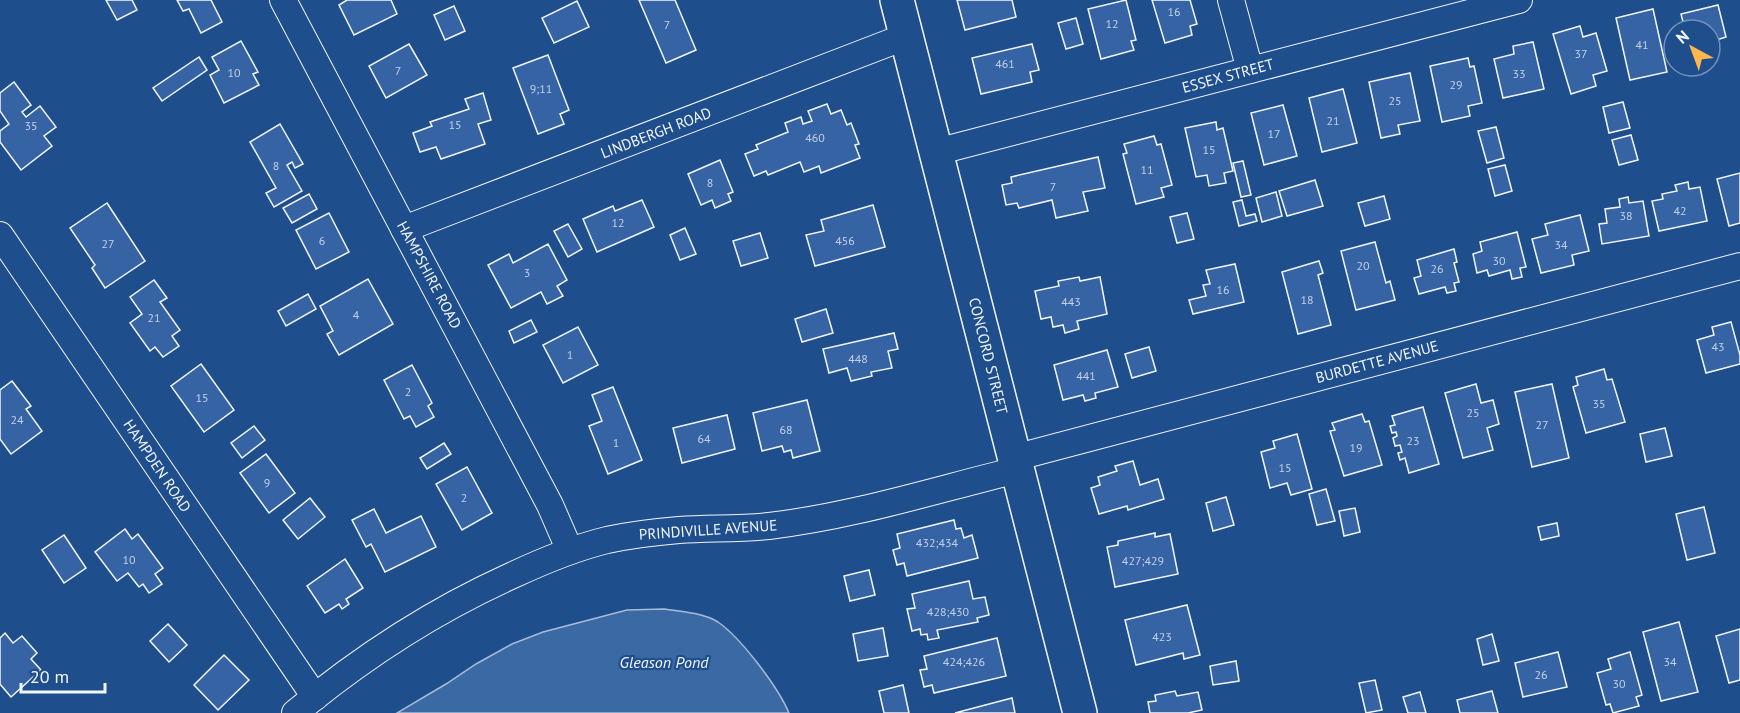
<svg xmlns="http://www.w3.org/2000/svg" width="1740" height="713" viewBox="0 0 1740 713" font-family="'PT Sans',sans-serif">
	<rect width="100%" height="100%" fill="#1f4e8c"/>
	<!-- water -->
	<path fill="#3b69a3" stroke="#a8bbd7" stroke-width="1.5" d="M664 609C680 611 704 613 718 622 741 638 778 687 789 713H397L446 684 476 664 512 644 543 632 627 610Z"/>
	<!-- building -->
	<g fill="#3563a3" stroke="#f2f6ff" stroke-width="1.5">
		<path d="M106 0H132L137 10 117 20Z"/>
		<path d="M177 0H211L222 22 201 33 189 9 183 11Z"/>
		<path d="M347 0H391L397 14 354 35 339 5Z"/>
		<path d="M639 0H675L696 50 666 63Z"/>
		<path d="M957 0H1012L1016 17 965 30Z"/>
		<path d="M1126 0 1136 40 1131 41 1134 50 1101 59 1088 9Z"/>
		<path d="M1152 0H1190L1197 24 1190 26 1192 35 1165 43Z"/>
		<path d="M577 1 589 27 554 43 542 18Z"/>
		<path d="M1718 5 1726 37 1710 42V30H1685L1681 14Z"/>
		<path d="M454 6 465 31 445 40 434 15Z"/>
		<path d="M1653 9 1667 72 1630 80 1616 18Z"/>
		<path d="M1076 18 1083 44 1066 49 1058 23Z"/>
		<path d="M1580 26 1583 37 1596 33 1607 71 1593 75 1596 86 1571 94 1553 34Z"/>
		<path d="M241 41 258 72 253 74 259 85 224 103 210 75 219 70 212 57Z"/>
		<path d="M1533 42 1544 89 1503 98 1494 59 1514 54 1513 46Z"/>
		<path d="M409 44 427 75 386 98 369 66Z"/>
		<path d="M1032 44 1039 70 1030 72 1032 82 981 94 972 58Z"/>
		<path d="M548 55 569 110 560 114 564 124 538 134 513 68Z"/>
		<path d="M199 57 207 70 162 101 153 88Z"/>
		<path d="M1468 58 1470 67 1474 66 1482 103 1468 106 1470 116 1442 122 1430 66Z"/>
		<path d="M1410 73 1420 121 1398 125 1400 134 1381 138 1369 82Z"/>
		<path d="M14 82 31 105 22 112 26 117 40 106 56 127 44 136 52 146 21 170 0 142V131L9 124 0 111V93Z"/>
		<path d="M1343 89 1357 143 1322 152 1309 98Z"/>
		<path d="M483 93 491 120 478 124 485 144 441 159 436 147 420 152 413 133 432 126 430 122 469 109 465 99Z"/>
		<path d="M1623 102 1630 128 1609 133 1603 107Z"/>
		<path d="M827 104 831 114 841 110 847 125 851 123 859 144 855 145 860 158 821 173 819 166 804 172 800 162 768 175 766 171 754 176 745 154 758 149 756 145 788 132 785 123 801 117 803 124 812 121 808 111Z"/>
		<path d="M1283 105 1297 156 1264 165 1251 113Z"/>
		<path d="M1216 122 1217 130 1223 128 1233 171 1224 173 1226 183 1209 186 1207 175 1196 177 1185 128Z"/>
		<path d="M280 124 303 164 295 168 292 162 287 165 302 191 274 207 266 193 276 188 250 142Z"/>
		<path d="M1496 127 1504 158 1487 163 1478 131Z"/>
		<path d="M1631 135 1638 160 1619 165 1612 140Z"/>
		<path d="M1154 136 1157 145 1161 144 1172 185 1161 188 1164 197 1136 204 1123 154 1127 153 1124 144Z"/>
		<path d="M1098 157 1105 188 1083 192 1088 211 1056 218 1052 200 1019 208 1017 203 1006 205 1002 185 1012 183 1011 177Z"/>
		<path d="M720 160 733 192 728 194 731 201 715 208 712 200 701 205 688 174Z"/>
		<path d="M1243 161 1251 195 1241 197 1233 163Z"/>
		<path d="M1505 165 1512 191 1495 196 1488 169Z"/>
		<path d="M1740 173V223L1729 226 1717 179Z"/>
		<path d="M1315 180 1323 206 1287 216 1279 191Z"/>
		<path d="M1688 182 1689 189 1700 187 1707 221 1659 231 1652 201 1663 199 1662 194 1677 191 1675 185Z"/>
		<path d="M1276 192 1282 216 1262 222 1256 198Z"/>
		<path d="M309 194 317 209 292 223 283 208Z"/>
		<path d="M1384 196 1390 219 1365 226 1358 203Z"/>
		<path d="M1628 197 1629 203 1643 201 1649 236 1602 244 1599 224 1607 223 1605 209 1620 207 1619 199Z"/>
		<path d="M642 200 654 227 597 252 583 219 613 206 615 211Z"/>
		<path d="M1242 200 1246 216 1255 214 1257 221 1239 226 1233 202Z"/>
		<path d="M107 203 145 261 105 288 92 268 95 265 70 228Z"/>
		<path d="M873 205 885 247 815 266 806 235 824 231 821 220Z"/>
		<path d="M329 213 349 252 316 269 296 230Z"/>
		<path d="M1187 213 1194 239 1177 243 1170 217Z"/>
		<path d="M1580 215 1589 251 1572 255 1574 265 1541 273 1532 239 1548 235 1545 224Z"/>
		<path d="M568 224 582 249 568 257 554 231Z"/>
		<path d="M685 228 696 254 680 260 670 235Z"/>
		<path d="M1517 232 1526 267 1520 268 1522 277 1512 279 1510 270 1489 276 1487 270 1477 273 1473 254 1482 251 1480 242Z"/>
		<path d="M760 233 768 258 741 266 733 241Z"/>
		<path d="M1375 242 1386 283 1390 281 1395 300 1356 310 1341 251Z"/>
		<path d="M548 244 567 280 557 286 563 296 547 304 541 292 511 308 488 265 509 254 513 263Z"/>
		<path d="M1454 249 1457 262 1454 263 1459 282 1454 283 1456 291 1447 293 1445 287 1419 294 1414 278 1421 276 1417 260Z"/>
		<path d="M1319 261 1323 273 1318 275 1331 325 1298 334 1282 272Z"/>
		<path d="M1235 264 1244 302 1193 314 1189 300 1206 296 1203 285 1210 284 1206 270Z"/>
		<path d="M1079 277 1080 281 1100 277 1107 314 1077 321 1079 329 1065 333 1063 325 1053 327 1051 317 1041 319 1035 291 1059 286 1058 281Z"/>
		<path d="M368 279 393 324 339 355 327 334 333 331 320 306Z"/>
		<path d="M154 280 167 298 160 302 180 330 172 336 179 346 163 357 155 347 150 351 130 323 142 314 130 297Z"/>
		<path d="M308 294 316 309 286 326 278 311Z"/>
		<path d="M826 309 833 333 802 342 795 319Z"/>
		<path d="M531 320 537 332 514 343 509 331Z"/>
		<path d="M1731 322 1740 355V364L1706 373 1697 340 1714 335 1712 327Z"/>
		<path d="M578 327 598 365 563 383 543 345Z"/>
		<path d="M894 333 898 349 888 351 892 368 871 372 872 376 851 381 847 368 829 373 823 349Z"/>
		<path d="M1149 347 1156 371 1132 378 1125 354Z"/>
		<path d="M1107 350 1118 387 1095 393 1096 398 1085 401 1083 395 1063 400 1054 365Z"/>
		<path d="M201 364 234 410 204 432 171 386Z"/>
		<path d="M412 365 432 403 428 406 434 417 416 427 410 416 404 419 384 380Z"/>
		<path d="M1604 369 1607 380 1612 379 1625 422 1586 433 1573 387 1578 385 1576 377Z"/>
		<path d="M12 381 31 406 26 409 42 431 11 454 0 439V390Z"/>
		<path d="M1476 384 1481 403 1493 400 1499 424 1487 428 1493 450 1463 458 1445 393Z"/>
		<path d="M1552 384 1569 458 1532 467 1515 392Z"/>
		<path d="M613 387 642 460 608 474 589 426 602 421 592 395Z"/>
		<path d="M807 400 820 451 793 458 791 450 784 452 782 446 762 451 753 413Z"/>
		<path d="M1423 407 1439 464 1409 473 1405 458 1400 460 1398 453 1402 452 1400 445 1395 446 1393 438 1397 436 1396 432 1392 433 1390 426 1395 425 1392 416Z"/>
		<path d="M1362 414 1365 422 1369 421 1382 465 1344 476 1330 431 1335 430 1332 423Z"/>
		<path d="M727 415 735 449 682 463 673 428Z"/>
		<path d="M254 426 265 440 242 458 231 443Z"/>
		<path d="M1665 428 1672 456 1646 462 1640 434Z"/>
		<path d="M1297 434 1312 489 1291 495 1287 483 1270 488 1261 452 1275 448 1273 441Z"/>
		<path d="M444 443 451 454 427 469 420 458Z"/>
		<path d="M266 454 295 493 269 513 240 473Z"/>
		<path d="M1133 461 1140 485 1158 479 1164 499 1128 510 1127 506 1099 514 1091 488 1100 485 1098 477 1117 471 1115 466Z"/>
		<path d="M467 467 492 513 462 530 436 484Z"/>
		<path d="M1326 489 1335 521 1317 525 1309 494Z"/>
		<path d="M1226 497 1234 525 1213 531 1206 503Z"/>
		<path d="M310 498 325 517 298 539 283 520Z"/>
		<path d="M1704 507 1715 553 1687 560 1676 514Z"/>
		<path d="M1355 508 1360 532 1344 536 1339 511Z"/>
		<path d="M374 509 386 533 421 516 436 547 385 572 371 544 366 547 352 520Z"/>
		<path d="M954 520 956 529 961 528 964 538 972 535 978 558 907 576 904 563 897 565 893 550 900 548 897 534Z"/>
		<path d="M1557 523 1559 536 1541 540 1538 527Z"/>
		<path d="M125 529 132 539 138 534 163 568 155 574 162 584 149 593 143 584 139 587 128 573 117 581 95 552Z"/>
		<path d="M1155 533V537L1170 534 1178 574 1115 587 1107 547 1118 545V541Z"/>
		<path d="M64 535 86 568 64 583 42 550Z"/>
		<path d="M345 559 363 588 346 599 349 604 342 609 339 604 325 613 307 586Z"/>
		<path d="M869 570 875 595 850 601 844 576Z"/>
		<path d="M969 581 973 599 985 597 989 615 977 618 978 622 937 630 939 638 928 640 927 634 921 635 920 629 912 631 907 609 915 608 912 594Z"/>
		<path d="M1187 605 1200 655 1184 659 1183 653 1136 665 1125 620Z"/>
		<path d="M1679 622 1698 692 1661 701 1643 632Z"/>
		<path d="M168 624 187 645 169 662 150 641Z"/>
		<path d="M883 628 888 656 858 661 853 634Z"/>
		<path d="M1740 629V680L1729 683 1716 636Z"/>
		<path d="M5 633 13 643 22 636 37 653 31 659 41 670 11 697 0 684V638Z"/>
		<path d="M1492 634 1499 661 1483 665 1477 639Z"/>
		<path d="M997 638 1006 676 934 693 932 685 924 687 920 670 927 669 924 656Z"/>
		<path d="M1558 652 1567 687 1523 697 1515 663Z"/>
		<path d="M1630 652 1642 695 1636 697 1639 706 1613 713 1610 704 1606 705 1597 673 1611 669 1608 659Z"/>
		<path d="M224 655 249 680 218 710 194 685Z"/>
		<path d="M1236 661 1239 681 1213 685 1210 666Z"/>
		<path d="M1375 680 1382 710 1366 713 1359 683Z"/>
		<path d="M903 685 909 713H884L879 691Z"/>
		<path d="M1175 691 1177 696 1198 692 1202 710 1188 713H1150L1148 702 1156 701 1155 695Z"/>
		<path d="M1492 691 1498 713H1460L1457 700Z"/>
		<path d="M1420 692 1426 713H1408L1403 697Z"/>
		<path d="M1012 698 1015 713H955Z"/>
	</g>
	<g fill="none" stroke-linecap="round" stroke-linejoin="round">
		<defs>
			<g id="minor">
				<path d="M283 0 550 505 570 551"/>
				<path d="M1231 0 1250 70"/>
				<path d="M936 152 1519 0"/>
				<path d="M404 229 907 36"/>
				<path d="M0 235 315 697"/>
				<path d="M1014 458 1740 266"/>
				<path d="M295 713C362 657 433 611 513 575 543 561 574 548 607 540 630 535 655 532 679 530 709 528 739 529 769 526 854 516 935 490 1017 470"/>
			</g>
			<path id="primary" d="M897 0 1080 713"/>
		</defs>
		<!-- minor casing -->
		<use href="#minor" stroke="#f2f6ff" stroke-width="28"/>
		<!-- primary casing -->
		<use href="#primary" stroke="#f2f6ff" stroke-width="36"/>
		<!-- minor -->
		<use href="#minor" stroke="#1f4e8c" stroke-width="26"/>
		<!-- primary -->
		<use href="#primary" stroke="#1f4e8c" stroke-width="33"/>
	</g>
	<g text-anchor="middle" stroke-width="4.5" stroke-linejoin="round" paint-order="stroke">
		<!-- number labels -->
		<g font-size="12" fill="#c3d1e8">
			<text x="1174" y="16">16</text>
			<text x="1112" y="28">12</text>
			<text x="667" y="29">7</text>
			<text x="1642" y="49">41</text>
			<text x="1581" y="58">37</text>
			<text x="1005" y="68">461</text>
			<text x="398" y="75">7</text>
			<text x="234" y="77">10</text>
			<text x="1519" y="78">33</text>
			<text x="1456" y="89">29</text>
			<text x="541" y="93">9;11</text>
			<text x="1395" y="105">25</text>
			<text x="1333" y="125">21</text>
			<text x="455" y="129">15</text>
			<text x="31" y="130">35</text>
			<text x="1274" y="138">17</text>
			<text x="815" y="142">460</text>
			<text x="1209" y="154">15</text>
			<text x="276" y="170">8</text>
			<text x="1147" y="174">11</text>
			<text x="710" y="187">8</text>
			<text x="1053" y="191">7</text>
			<text x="1680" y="215">42</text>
			<text x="1626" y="220">38</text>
			<text x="618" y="227">12</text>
			<text x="322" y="245">6</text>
			<text x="845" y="245">456</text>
			<text x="108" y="248">27</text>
			<text x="1561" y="249">34</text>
			<text x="1499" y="265">30</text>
			<text x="1363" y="270">20</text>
			<text x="1437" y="273">26</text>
			<text x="527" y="277">3</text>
			<text x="1223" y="294">16</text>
			<text x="1307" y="304">18</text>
			<text x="1071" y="306">443</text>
			<text x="356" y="319">4</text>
			<text x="154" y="322">21</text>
			<text x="1718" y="351">43</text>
			<text x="570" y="359">1</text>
			<text x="858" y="363">448</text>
			<text x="1086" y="380">441</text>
			<text x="408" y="396">2</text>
			<text x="202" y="402">15</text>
			<text x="1599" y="408">35</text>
			<text x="1473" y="417">25</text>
			<text x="17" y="424">24</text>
			<text x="1542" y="429">27</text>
			<text x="786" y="434">68</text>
			<text x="704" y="443">64</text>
			<text x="1413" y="445">23</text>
			<text x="616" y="447">1</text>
			<text x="1356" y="452">19</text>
			<text x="1285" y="472">15</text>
			<text x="267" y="487">9</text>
			<text x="464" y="502">2</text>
			<text x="937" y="547">432;434</text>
			<text x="129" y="564">10</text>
			<text x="1143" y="565">427;429</text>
			<text x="948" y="616">428;430</text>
			<text x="1162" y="641">423</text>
			<text x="964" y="666">424;426</text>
			<text x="1670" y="666">34</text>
			<text x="1541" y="679">26</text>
			<text x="1619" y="688">30</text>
		</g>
		<!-- street labels -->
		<g font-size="15" fill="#f2f6ff" stroke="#1f4e8c">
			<text transform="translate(1228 76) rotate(-15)" y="5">ESSEX STREET</text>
			<text transform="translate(656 133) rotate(-21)" y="5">LINDBERGH ROAD</text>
			<text transform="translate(429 275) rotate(62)" y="5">HAMPSHIRE ROAD</text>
			<text transform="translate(988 356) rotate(76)" y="5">CONCORD STREET</text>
			<text transform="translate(1377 362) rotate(-15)" y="5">BURDETTE AVENUE</text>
			<text transform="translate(157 466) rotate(56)" y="5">HAMPDEN ROAD</text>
			<text transform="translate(708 530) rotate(-4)" y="5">PRINDIVILLE AVENUE</text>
		</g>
		<!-- water labels -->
		<g font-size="16" font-style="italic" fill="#f2f6ff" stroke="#1f4e8c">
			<text x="664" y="668">Gleason Pond</text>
		</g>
	</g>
	<!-- north arrow -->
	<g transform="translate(1692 48) rotate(319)"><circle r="28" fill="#1f4e8c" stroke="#7391ba" stroke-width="1.5"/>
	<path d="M0-4.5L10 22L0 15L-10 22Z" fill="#ffb74d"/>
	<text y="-9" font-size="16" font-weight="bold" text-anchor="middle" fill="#f2f6ff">N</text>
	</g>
	<!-- scale -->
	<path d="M21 683v9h84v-9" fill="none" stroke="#f2f6ff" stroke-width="3"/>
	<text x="30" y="683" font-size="18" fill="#f2f6ff" stroke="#1f4e8c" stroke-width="4.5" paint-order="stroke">20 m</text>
</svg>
